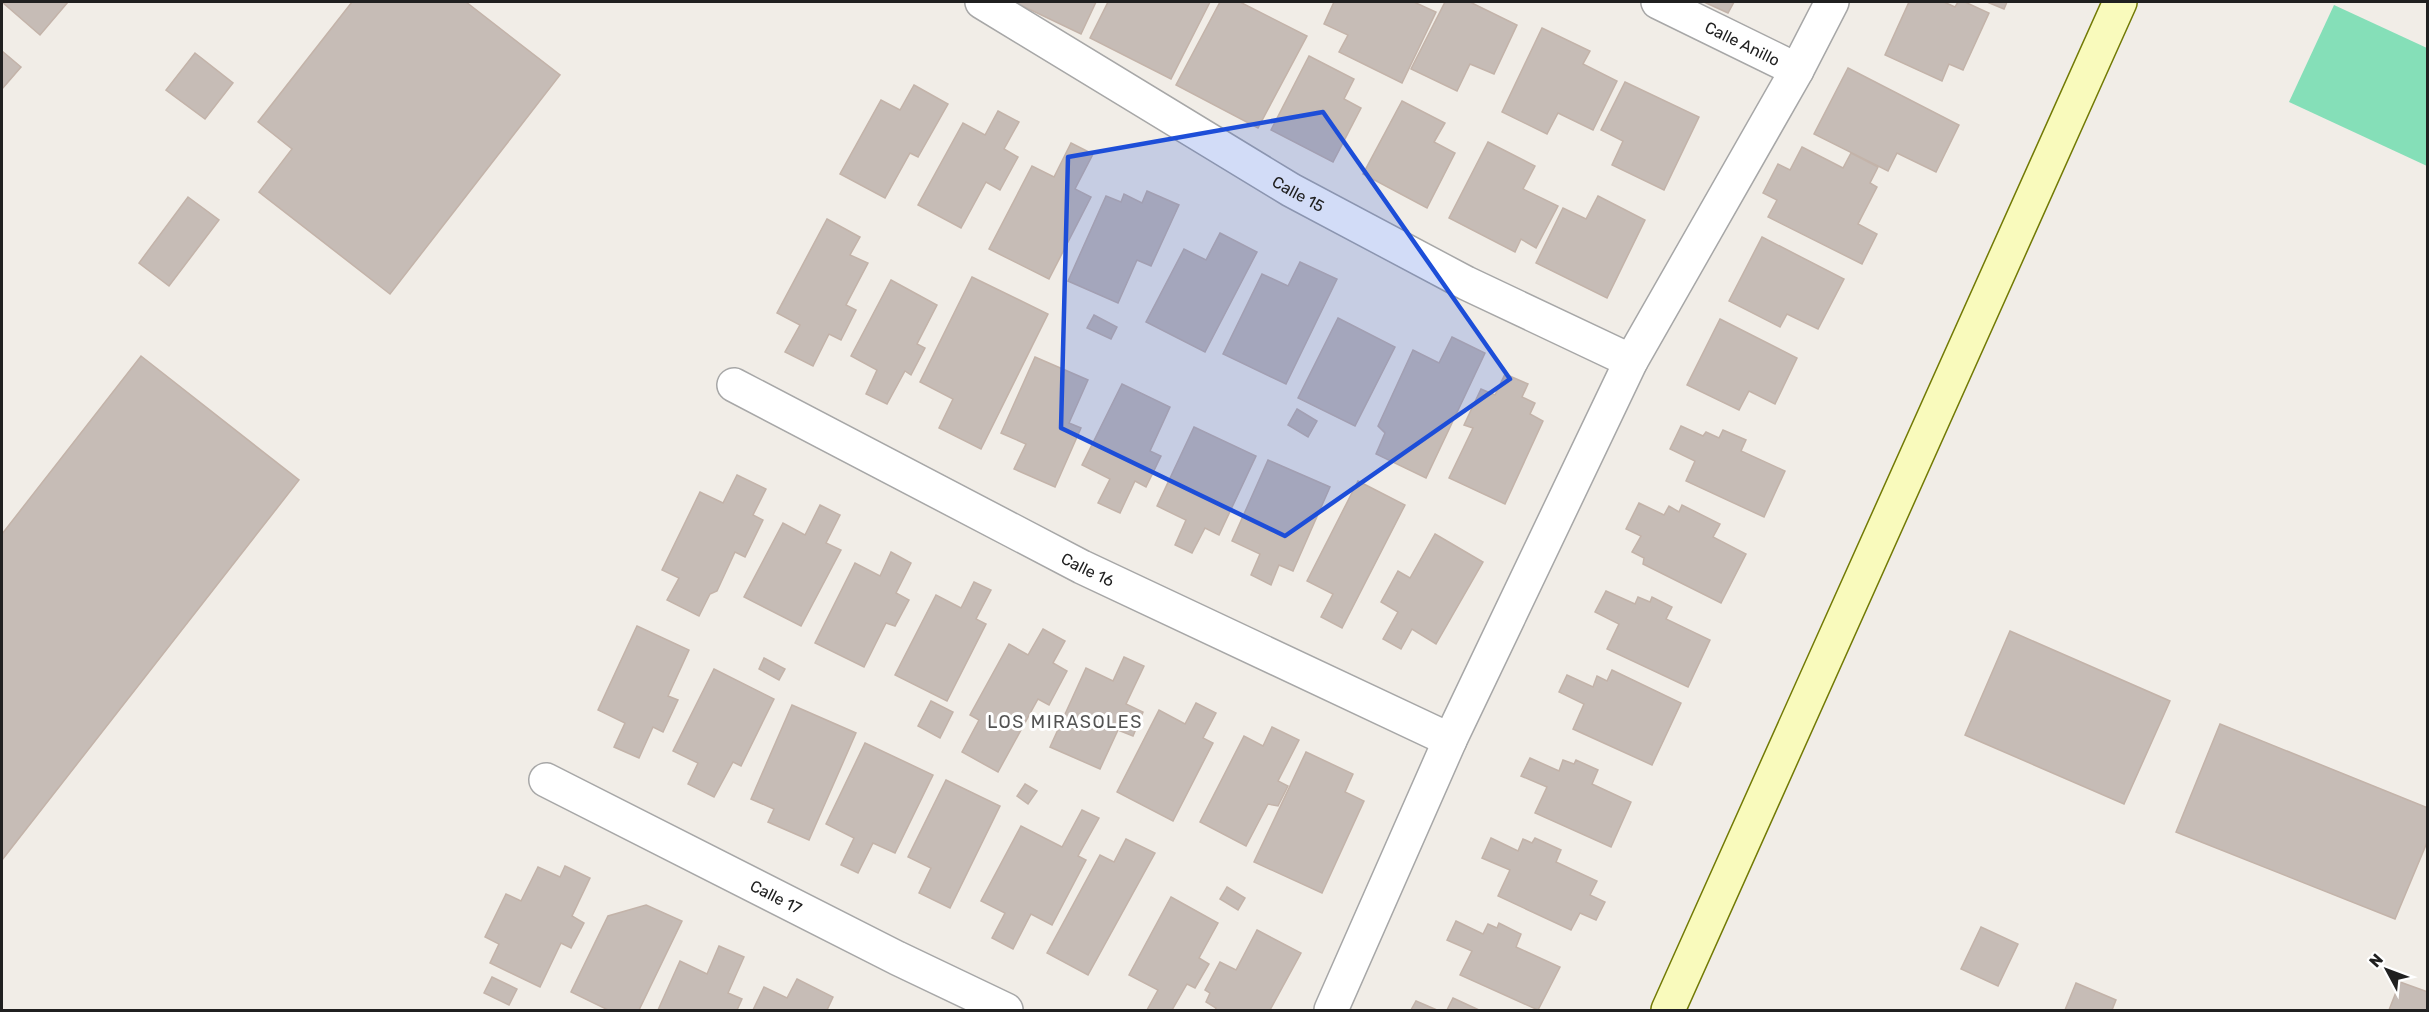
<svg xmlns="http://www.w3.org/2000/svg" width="2429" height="1012" viewBox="0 0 2429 1012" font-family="Rubik,sans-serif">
	<rect width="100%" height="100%" fill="#f1ede7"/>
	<!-- pitch -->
	<path fill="#85dfb8" d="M2334 5 2427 48V166L2289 102Z"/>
	<!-- building -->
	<g fill="#c6bcb6" stroke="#c3b3a9" stroke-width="1.5">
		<path d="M2 2H68L40 35Z"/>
		<path d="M352 2H466L560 75 390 294 259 192 292 149 258 122Z"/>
		<path d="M1014 2H1096L1081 34Z"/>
		<path d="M1108 2H1210L1171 79 1090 38Z"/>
		<path d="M1220 2H1240L1307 36 1258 128 1176 85Z"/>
		<path d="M1334 2H1414L1436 12 1402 83 1339 52 1348 35 1324 24Z"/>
		<path d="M1445 2H1470L1517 25 1494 74 1470 64 1457 91 1411 69Z"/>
		<path d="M1704 2H1734L1728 13Z"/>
		<path d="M1909 2H1944L1955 7 1958 2H1965L1989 13 1963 70 1949 64 1942 81 1885 55Z"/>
		<path d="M1987 2H2007L2004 9Z"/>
		<path d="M1542 28 1590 51 1583 64 1617 81 1593 130 1558 113 1547 134 1502 112Z"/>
		<path d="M2 51 21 67 2 89Z"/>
		<path d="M195 53 233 83 205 119 166 90Z"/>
		<path d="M1309 56 1354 79 1344 99 1361 108 1333 162 1271 130Z"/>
		<path d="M1848 68 1959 125 1936 172 1897 153 1888 171 1814 134Z"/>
		<path d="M1625 82 1699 117 1664 190 1612 165 1623 141 1601 130Z"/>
		<path d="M914 85 948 104 918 157 910 153 885 198 840 174 881 100 900 110Z"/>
		<path d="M1402 101 1445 123 1434 142 1455 153 1427 208 1363 174Z"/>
		<path d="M998 111 1019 122 1004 149 1018 157 1000 190 986 182 961 228 918 205 963 123 985 135Z"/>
		<path d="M1488 142 1535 166 1523 189 1558 206 1536 248 1521 239 1515 252 1449 218Z"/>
		<path d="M1071 143 1093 154 1075 189 1091 197 1049 279 989 249 1032 166 1054 177Z"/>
		<path d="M1802 147 1843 168 1851 153 1878 167 1870 183 1877 187 1858 224 1877 234 1862 264 1768 217 1777 200 1763 193 1778 164 1790 170Z"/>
		<path d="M1147 191 1179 205 1151 266 1137 260 1118 303 1068 281 1106 196 1121 202 1124 194 1142 203Z"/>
		<path d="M1598 196 1645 220 1607 298 1536 263 1563 208 1586 219Z"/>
		<path d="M188 197 219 220 169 286 139 263Z"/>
		<path d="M827 219 860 237 850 255 868 263 846 305 856 310 841 340 829 334 813 366 785 352 800 325 777 313Z"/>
		<path d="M1220 233 1257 252 1205 352 1146 322 1184 249 1206 260Z"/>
		<path d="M1762 237 1844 279 1818 329 1787 314 1780 327 1729 301Z"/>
		<path d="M1300 262 1337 279 1286 384 1223 354 1262 274 1288 286Z"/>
		<path d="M972 277 1048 314 981 449 939 428 953 399 920 382Z"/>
		<path d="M891 280 937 305 917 344 925 348 911 375 905 371 887 404 866 394 877 370 851 356Z"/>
		<path d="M1094 315 1117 327 1111 339 1087 328Z"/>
		<path d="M1338 318 1395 347 1355 426 1298 398Z"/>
		<path d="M1720 319 1797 358 1775 404 1749 391 1739 410 1687 385Z"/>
		<path d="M1452 337 1485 353 1426 478 1376 454 1385 433 1378 426 1413 350 1439 363Z"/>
		<path d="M141 356 299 480 2 860V534Z"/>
		<path d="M1035 357 1088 380 1069 423 1081 428 1055 487 1014 469 1026 444 1001 433Z"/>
		<path d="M1505 374 1528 384 1522 397 1535 403 1530 414 1543 421 1505 504 1449 478 1473 428 1464 425 1481 389 1495 395Z"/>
		<path d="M1122 384 1170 407 1150 451 1161 456 1146 487 1135 481 1120 513 1098 503 1110 479 1082 465Z"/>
		<path d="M1297 409 1317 421 1308 437 1288 425Z"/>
		<path d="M1681 426 1703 436 1706 432 1719 438 1723 430 1746 440 1741 451 1785 471 1764 517 1686 481 1695 461 1670 449Z"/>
		<path d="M1194 427 1256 456 1219 535 1205 528 1192 553 1175 545 1186 520 1157 506Z"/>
		<path d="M1268 460 1330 487 1293 571 1279 565 1271 585 1251 575 1260 554 1232 541Z"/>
		<path d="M737 475 766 489 753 515 763 520 745 557 735 552 717 591 710 594 699 616 667 600 679 578 662 570 700 492 723 503Z"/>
		<path d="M1358 481 1405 505 1342 628 1321 617 1333 594 1307 581Z"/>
		<path d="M1639 503 1664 515 1669 506 1679 512 1682 505 1720 524 1713 537 1746 554 1721 603 1643 564 1644 558 1632 552 1641 536 1626 529Z"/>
		<path d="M820 505 840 515 826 543 841 550 801 626 744 597 783 523 805 535Z"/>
		<path d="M1435 534 1483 562 1436 644 1412 629 1401 649 1383 639 1398 612 1381 602 1398 571 1410 578Z"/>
		<path d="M891 552 911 563 896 593 909 600 895 626 886 623 864 667 815 643 855 563 880 576Z"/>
		<path d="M974 582 991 590 976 619 986 624 947 701 895 675 936 595 961 608Z"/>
		<path d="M1606 591 1635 604 1638 597 1650 602 1652 597 1672 607 1666 619 1710 640 1688 687 1607 649 1619 624 1595 612Z"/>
		<path d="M637 626 689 650 668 696 678 700 663 732 653 727 639 758 614 747 625 723 598 710Z"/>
		<path d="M1043 629 1065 641 1053 663 1067 671 1049 705 1038 699 998 772 962 752 979 720 970 715 1009 644 1028 655Z"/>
		<path d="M2010 631 2170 701 2124 804 1965 735Z"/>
		<path d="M1124 657 1144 666 1126 704 1143 712 1133 736 1118 730 1100 769 1050 747 1086 668 1113 681Z"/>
		<path d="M764 658 785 669 779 680 759 669Z"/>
		<path d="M714 669 774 699 741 766 733 762 714 797 688 784 698 763 673 751Z"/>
		<path d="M1612 670 1681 703 1652 765 1573 729 1584 704 1559 692 1567 675 1593 687 1597 676 1607 681Z"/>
		<path d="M931 701 953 712 940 738 918 726Z"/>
		<path d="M1196 703 1216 713 1203 738 1213 743 1173 821 1117 792 1159 710 1185 724Z"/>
		<path d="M792 705 856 733 809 840 768 822 774 809 751 799Z"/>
		<path d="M2220 724 2428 808V840L2395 919 2176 832Z"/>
		<path d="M1272 727 1299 740 1278 781 1288 786 1278 806 1268 804 1246 846 1200 822 1244 736 1263 746Z"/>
		<path d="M865 743 933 775 895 853 873 843 858 873 841 865 854 838 826 824Z"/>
		<path d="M1306 752 1353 774 1345 792 1364 801 1322 893 1254 862Z"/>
		<path d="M1530 758 1559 771 1563 760 1574 764 1576 760 1598 770 1592 784 1631 802 1611 847 1535 813 1547 787 1521 776Z"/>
		<path d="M946 780 1000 806 950 908 919 893 931 868 908 857Z"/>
		<path d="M1025 784 1037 791 1028 804 1017 796Z"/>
		<path d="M1082 810 1099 818 1078 856 1086 860 1052 925 1031 914 1013 949 992 938 1005 913 981 901 1021 826 1062 847Z"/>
		<path d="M1491 838 1518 851 1523 839 1532 843 1535 838 1561 850 1556 862 1597 881 1590 895 1605 902 1596 920 1580 913 1571 930 1498 896 1510 870 1482 858Z"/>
		<path d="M1126 839 1155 853 1088 975 1047 953 1100 855 1114 862Z"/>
		<path d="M565 866 590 878 572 916 584 923 571 948 561 943 540 987 490 963 499 944 485 937 506 894 521 901 538 867 560 877Z"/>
		<path d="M1227 887 1245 898 1238 910 1220 899Z"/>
		<path d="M1171 897 1218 923 1199 958 1209 964 1195 988 1187 984 1172 1010H1147L1158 990 1129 975Z"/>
		<path d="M646 905 682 921 639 1010H608L571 992 608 916Z"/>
		<path d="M1456 921 1483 934 1488 924 1497 928 1499 923 1521 934 1516 947 1560 967 1538 1010 1460 975 1472 951 1447 940Z"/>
		<path d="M1981 927 2018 944 1998 986 1961 969Z"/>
		<path d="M1257 930 1301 953 1270 1010H1215L1216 1008 1206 1002 1210 993 1205 990 1220 962 1236 970Z"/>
		<path d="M719 946 744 957 728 993 742 999 737 1010H658L680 961 707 974Z"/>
		<path d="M492 977 517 989 509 1005 484 993Z"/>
		<path d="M797 979 833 997 827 1010H753L764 987 787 998Z"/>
		<path d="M2400 982 2428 992V1010H2389Z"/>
		<path d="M2076 983 2116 1000 2112 1010H2065Z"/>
		<path d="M1453 998 1479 1010H1447Z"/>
		<path d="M1416 1001 1437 1010H1411Z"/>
	</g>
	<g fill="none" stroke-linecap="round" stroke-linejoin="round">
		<defs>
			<g id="street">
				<path id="s1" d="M982 2 1291 190 1466 283 1631 361"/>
				<path id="s2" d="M1658 2 1797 70"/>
				<path id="s3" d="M734 385 1082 567 1450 740"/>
				<path id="s4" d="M546 780 897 958 1006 1010"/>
				<path d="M1331 1010 1450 740 1631 361 1797 70 1832 2"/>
			</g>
			<path id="secondary" d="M1668 1010 2120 2"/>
		</defs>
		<!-- street casing -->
		<use href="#street" stroke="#a7a7a7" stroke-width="36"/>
		<!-- secondary casing -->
		<use href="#secondary" stroke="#727a05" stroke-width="36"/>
		<!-- street -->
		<use href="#street" stroke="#fff" stroke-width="33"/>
		<!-- secondary -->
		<use href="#secondary" stroke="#f9fabc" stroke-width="33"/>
	</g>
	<!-- marked area -->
	<path fill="#1d4ed8" fill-opacity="0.2" stroke="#1d4ed8" stroke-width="4.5" stroke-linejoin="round" d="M1323 112 1510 379 1285 536 1061 428 1068 157Z"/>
	<g text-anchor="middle" stroke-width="6" stroke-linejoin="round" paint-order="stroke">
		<!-- street labels -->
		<g font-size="16" fill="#202020" stroke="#fff">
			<text dy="6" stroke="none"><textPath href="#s2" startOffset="94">Calle Anillo</textPath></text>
			<text dy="6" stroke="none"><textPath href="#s1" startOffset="370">Calle 15</textPath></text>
			<text dy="6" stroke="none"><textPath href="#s3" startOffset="399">Calle 16</textPath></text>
			<text dy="6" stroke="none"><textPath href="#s4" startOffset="258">Calle 17</textPath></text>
		</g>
		<!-- neighbourhood labels -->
		<g font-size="18" letter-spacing="1.5" fill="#535353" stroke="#fff">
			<text x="1065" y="728">LOS MIRASOLES</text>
		</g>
	</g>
	<!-- border -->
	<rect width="2429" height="1012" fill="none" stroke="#202020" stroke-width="6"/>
	<!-- north arrow -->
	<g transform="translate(2387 970) rotate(311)" stroke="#ffffff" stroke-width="4.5" paint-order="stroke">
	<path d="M0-4.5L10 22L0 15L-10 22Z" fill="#202020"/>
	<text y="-9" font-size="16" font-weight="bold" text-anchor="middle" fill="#202020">N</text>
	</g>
</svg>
